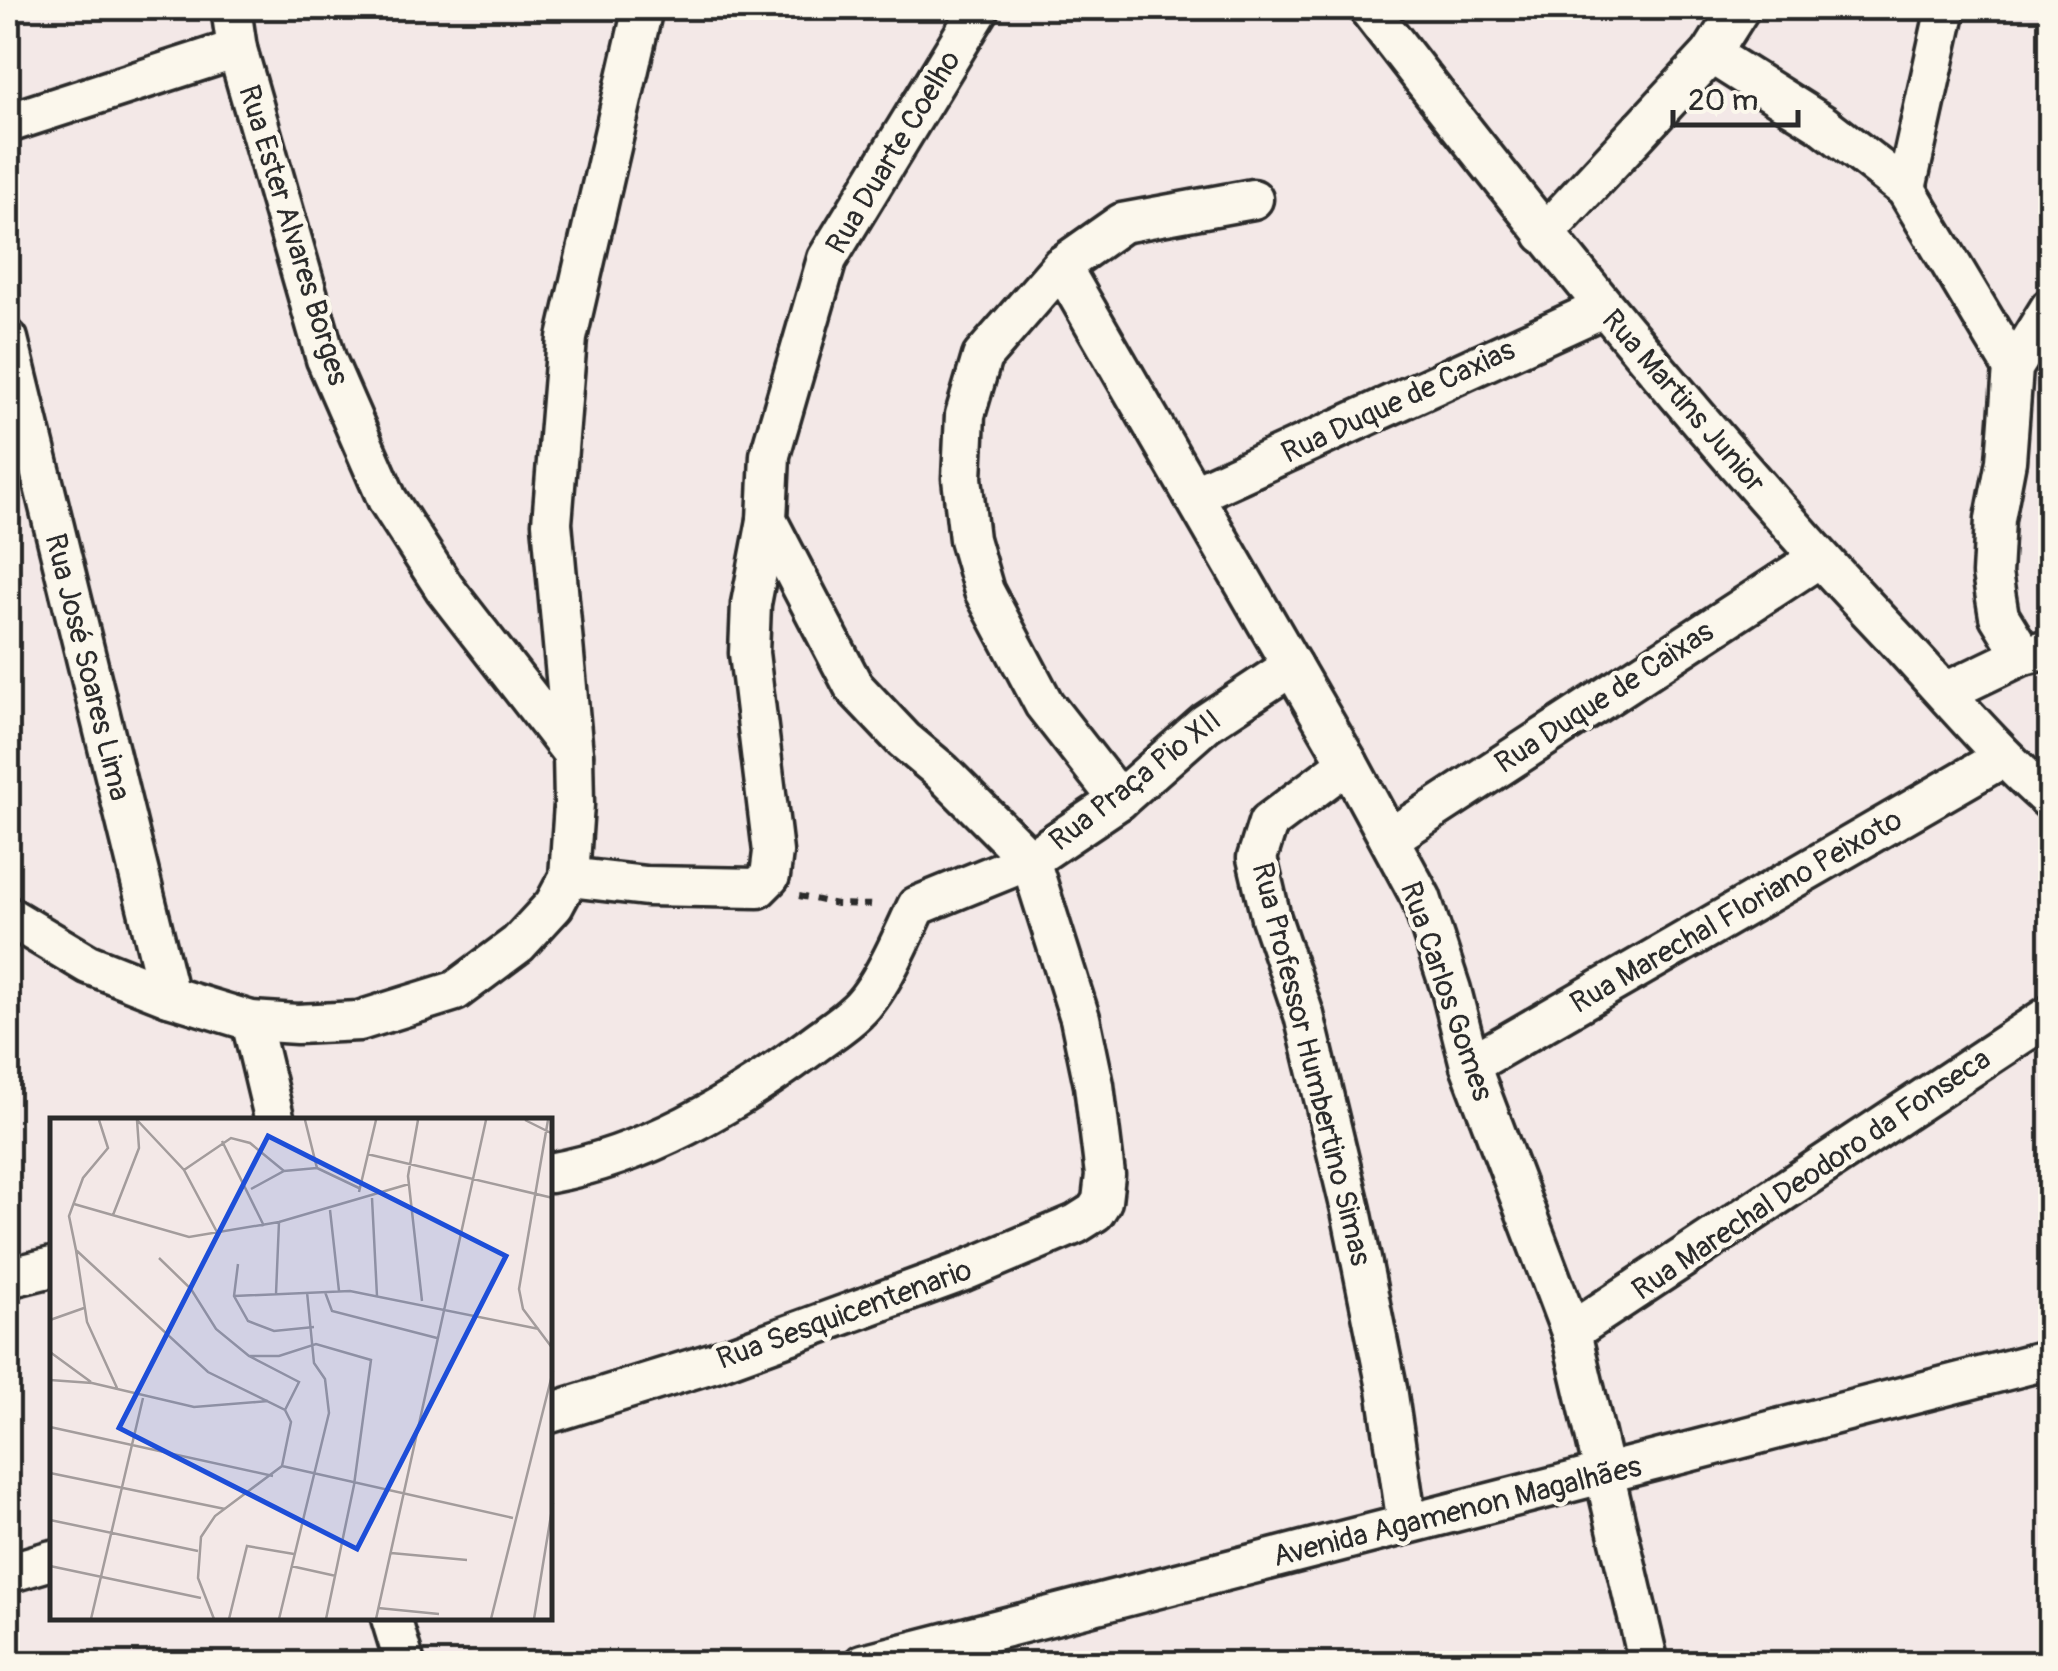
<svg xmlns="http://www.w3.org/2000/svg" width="2058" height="1671" viewBox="0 0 2058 1671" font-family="Pangolin,sans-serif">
	<rect width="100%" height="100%" fill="#f3e8e7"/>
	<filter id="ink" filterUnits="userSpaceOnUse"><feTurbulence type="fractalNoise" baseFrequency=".01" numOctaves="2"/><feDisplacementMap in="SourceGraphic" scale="20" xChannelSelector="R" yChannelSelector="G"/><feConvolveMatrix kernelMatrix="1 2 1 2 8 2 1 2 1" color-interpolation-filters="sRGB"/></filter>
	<g filter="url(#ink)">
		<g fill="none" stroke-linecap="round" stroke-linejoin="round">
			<defs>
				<g id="minor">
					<path d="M231 8 237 49 326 359 387 499 445 589 573 754"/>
					<path d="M1368 8C1535 224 1705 437 1893 636 1945 692 1993 750 2050 800"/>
					<path d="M1711 54 1822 124 1906 189 2013 368"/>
					<path d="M8 123 237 49"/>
					<path d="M1906 189 1946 8"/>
					<path d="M1544 234 1711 54 1740 8"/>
					<path d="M1061 266 1348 763 1421 898 1451 990 1470 1065 1571 1332 1649 1664"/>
					<path d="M8 339 169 996"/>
					<path d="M1193 495 1603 308"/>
					<path d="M2023 655 1999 616 1992 574 1995 519 2006 461 2013 368 2050 308"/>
					<path d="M1946 692 2023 655 2050 649"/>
					<path d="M1348 763 1268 823 1257 858 1271 918 1304 1015 1351 1210 1387 1388 1407 1524"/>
					<path d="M1119 800 1044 704 984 591 969 539 962 478 965 415 982 357 1061 266 1122 223 1253 199"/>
					<path d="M1390 838 1819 558"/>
					<path d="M569 877 646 886 758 888 770 876 773 852 749 653 751 604 767 520"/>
					<path d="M8 916 88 964 169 996 251 1021 297 1024 359 1021 455 991 518 944 554 905 569 877 574 804 573 754 552 523 567 338 643 8"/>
					<path d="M251 1021 275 1121"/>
					<path d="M1470 1065 2002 758"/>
					<path d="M550 1173C645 1156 732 1105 809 1048 824 1036 843 1025 857 1011 881 989 903 935 917 906L1030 860 1119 800 1206 723 1292 666"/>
					<path d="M8 1278 52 1267"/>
					<path d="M1571 1332 2050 1015"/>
					<path d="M550 1413 715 1362 964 1271 1076 1224 1095 1212 1102 1201 1105 1175 1094 1085 1080 1018 1030 860 941 771 904 740 854 687 767 520 770 455 827 259 980 8"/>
					<path d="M8 1573 52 1560"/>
					<path d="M391 1618 405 1664"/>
					<path d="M863 1664 2050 1359"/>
				</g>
			</defs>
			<!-- minor casing -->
			<use href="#minor" stroke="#2b2b2b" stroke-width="45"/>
			<!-- path -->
			<path stroke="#2b2b2b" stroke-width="6" stroke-dasharray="8 8" stroke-linecap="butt" d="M799 896 837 904 876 905"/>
			<!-- minor -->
			<use href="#minor" stroke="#fbf7ec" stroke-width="38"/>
		</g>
	</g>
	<g text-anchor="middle" stroke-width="9" stroke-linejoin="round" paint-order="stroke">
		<!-- street labels -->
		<g font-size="30" fill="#2b2b2b" stroke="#fbf7ec">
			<text transform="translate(893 152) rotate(-59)" y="10">Rua Duarte Coelho</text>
			<text transform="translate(294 235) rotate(73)" y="10">Rua Ester Alvares Borges</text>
			<text transform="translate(1398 401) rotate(-25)" y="10">Rua Duque de Caxias</text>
			<text transform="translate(1684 401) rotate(49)" y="10">Rua Martins Junior</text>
			<text transform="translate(88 667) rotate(76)" y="10">Rua José Soares Lima</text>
			<text transform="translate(1604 697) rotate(-33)" y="10">Rua Duque de Caixas</text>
			<text transform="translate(1135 780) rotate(-38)" y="10">Rua Praça Pio XII</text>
			<text transform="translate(1736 911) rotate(-30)" y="10">Rua Marechal Floriano Peixoto</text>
			<text transform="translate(1447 991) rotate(71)" y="10">Rua Carlos Gomes</text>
			<text transform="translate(1312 1064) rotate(76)" y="10">Rua Professor Humbertino Simas</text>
			<text transform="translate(1811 1174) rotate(-34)" y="10">Rua Marechal Deodoro da Fonseca</text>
			<text transform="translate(844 1314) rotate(-20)" y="10">Rua Sesquicentenario</text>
			<text transform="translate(1457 1511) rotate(-14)" y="10">Avenida Agamenon Magalhães</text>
		</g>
	</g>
	<!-- overview -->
	<g transform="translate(50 1118)">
		<rect width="502" height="502" fill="#f3e8e7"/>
		<path fill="none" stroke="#a39c9c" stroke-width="2.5" d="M49 2 58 30 33 60 19 98 26 132 158 254 235 292 241 304 232 348 165 398 151 419 148 460 164 501M87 2 134 52 168 116M255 2 267 50 309 70M368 2 358 58 372 183M475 2 503 16M498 2 469 171 473 191 503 231M172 23 214 108M317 36 503 80M134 52 181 20 200 25 234 53M201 71 234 53 267 50M309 74 326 2M322 80 327 178M24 86 139 119 229 104 359 66M280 92 289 173M63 97 89 30 87 2M26 132 37 204 67 270M109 140 141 171 166 211 199 238H229L266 226 321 242 304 367 276 501M188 146 184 178 198 203 224 213 264 209M275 174 282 193 387 220M226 176 229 104M184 178 300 173 489 211M0 202 34 190M0 234 41 264M199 238 249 264 235 292M0 262 42 265 144 289 218 283M0 309 223 358M232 348 463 400M0 355 175 391M0 402 148 433M341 435 417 442M0 448 151 480M241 448 286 458M328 490 389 496M41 501 93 280M179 501 197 428 244 436M229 501 279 295 275 261 264 245 257 174M326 501 436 2M441 501 503 253M484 501 503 385"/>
		<path fill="#1d4ed8" fill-opacity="0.15" stroke="#1d4ed8" stroke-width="5" d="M218 18 456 138 307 431 69 310Z"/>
		<rect width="502" height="502" fill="none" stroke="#2b2b2b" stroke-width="5"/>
	</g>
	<!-- margin -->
	<rect width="2058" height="1671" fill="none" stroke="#fbf7ec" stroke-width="40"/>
	<rect x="20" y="20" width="2018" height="1631" fill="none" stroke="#2b2b2b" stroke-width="4" filter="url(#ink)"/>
	<!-- scale -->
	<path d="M1673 110v15h125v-15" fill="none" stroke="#2b2b2b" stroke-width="5"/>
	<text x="1688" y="110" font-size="30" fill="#2b2b2b" stroke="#fbf7ec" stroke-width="8" paint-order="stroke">20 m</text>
</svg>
